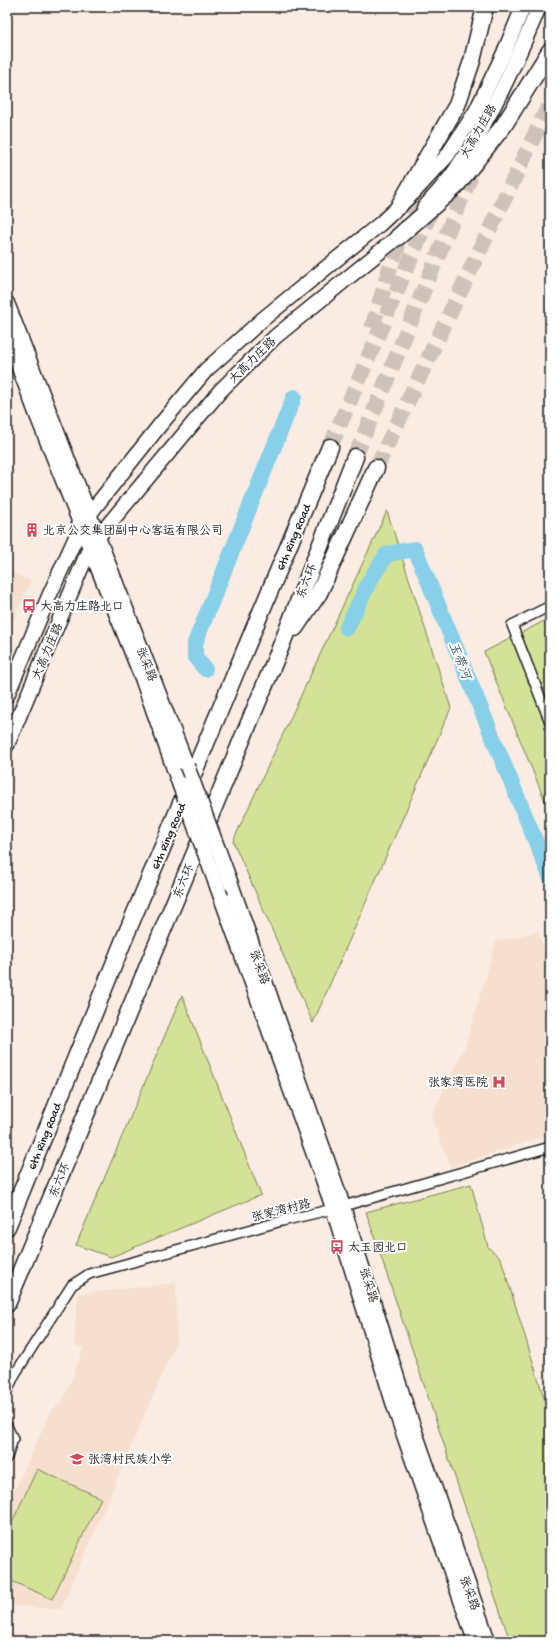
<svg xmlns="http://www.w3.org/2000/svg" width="557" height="1648" viewBox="0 0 557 1648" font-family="'Gochi Hand','LXGW WenKai TC',sans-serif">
	<rect width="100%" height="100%" fill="#faece2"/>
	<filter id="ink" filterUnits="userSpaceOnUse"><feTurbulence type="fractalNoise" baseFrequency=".025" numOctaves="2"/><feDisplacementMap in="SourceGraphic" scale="8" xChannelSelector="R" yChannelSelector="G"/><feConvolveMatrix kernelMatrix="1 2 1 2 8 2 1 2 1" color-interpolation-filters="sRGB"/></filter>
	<g filter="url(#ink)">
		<!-- built -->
		<g fill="#f6dfce">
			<path d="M7 569 31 581 7 635Z"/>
			<path d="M538 931 550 966V1134L451 1167 431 1117 465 1047 496 942Z"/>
			<path d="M176 1283 177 1340 61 1609 7 1606V1507L51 1411 63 1401 84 1347 74 1346 78 1294Z"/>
		</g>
		<!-- green -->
		<g fill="#d3e296" stroke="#787f59">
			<path d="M387 511 451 708 313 1023 233 841Z"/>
			<path d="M550 618V813L484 652Z"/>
			<path d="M182 995 261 1195 111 1257 76 1245Z"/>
			<path d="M471 1184 488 1247 501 1259 550 1417V1641H510L366 1212Z"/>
			<path d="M37 1469 101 1498 52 1599 7 1579V1533Z"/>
		</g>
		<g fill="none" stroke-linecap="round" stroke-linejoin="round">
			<!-- river -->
			<g stroke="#88d0e9" stroke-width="16">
				<path d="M347 628 370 580 387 554 415 549 550 876"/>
				<path d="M205 669 195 657V643L294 397"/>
			</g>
			<!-- motorway-tunnel -->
			<g stroke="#cec2ba" stroke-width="16" stroke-dasharray="16 8" stroke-linecap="butt">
				<path d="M372 328 391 264 423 180"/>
				<path d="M330 447 461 141"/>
				<path d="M355 457 499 107"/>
				<path d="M376 468 550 103"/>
			</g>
			<defs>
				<g id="minor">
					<path d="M550 606 512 625 550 722"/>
					<path d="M7 1391 15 1374 72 1285 89 1274 282 1221 333 1209 550 1147"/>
					<path d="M7 1426 13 1439 7 1457"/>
				</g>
				<g id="primary">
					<path d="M424 208C435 195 448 182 457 168 491 118 516 62 539 7"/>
					<path d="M7 303 187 766"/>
					<path d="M7 336 38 418 142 678 179 783"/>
					<path d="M7 695 50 594 81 526 95 507 160 425 206 370 263 319 380 224 413 193 447 156 476 111 504 53 523 7"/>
					<path d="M7 745 90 547 98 537 221 390 275 337 398 237 405 229"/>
					<path d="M231 884 339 1194 407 1409 488 1641"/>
					<path d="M221 897 330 1199 396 1412 475 1641"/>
				</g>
				<g id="motorway">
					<path d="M399 206 457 105 472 61 485 7"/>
					<path d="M398 237 455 187 504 125 550 51"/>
					<path d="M295 628 319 593 376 468"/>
					<path d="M7 1227 125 937 330 447"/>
					<path d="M7 1304 279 651 355 457"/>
				</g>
			</defs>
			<!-- minor casing -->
			<use href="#minor" stroke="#1c1c1c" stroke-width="12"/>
			<!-- primary casing -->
			<use href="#primary" stroke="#1c1c1c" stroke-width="17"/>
			<!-- motorway casing -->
			<use href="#motorway" stroke="#1c1c1c" stroke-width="19"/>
			<!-- minor -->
			<use href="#minor" stroke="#fff" stroke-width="9"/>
			<!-- primary -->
			<use href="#primary" stroke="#fff" stroke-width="14"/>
			<!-- motorway -->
			<use href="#motorway" stroke="#fff" stroke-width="16"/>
			<defs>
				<g id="primary-bridge">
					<path d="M187 766 231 884"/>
					<path d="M179 783 221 897"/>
				</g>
			</defs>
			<!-- primary-bridge casing -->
			<use href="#primary-bridge" stroke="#1c1c1c" stroke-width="17" stroke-linecap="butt"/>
			<!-- primary-bridge -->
			<use href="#primary-bridge" stroke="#fff" stroke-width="14"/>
		</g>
	</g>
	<!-- icons -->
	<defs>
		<symbol id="building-bare" viewBox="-9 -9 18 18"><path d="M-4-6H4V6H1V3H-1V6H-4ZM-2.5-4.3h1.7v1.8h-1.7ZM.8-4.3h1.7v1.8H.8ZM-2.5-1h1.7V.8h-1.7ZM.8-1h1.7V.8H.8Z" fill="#d1495b" stroke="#fff" stroke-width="2.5" paint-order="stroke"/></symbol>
		<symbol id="bus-bare" viewBox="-9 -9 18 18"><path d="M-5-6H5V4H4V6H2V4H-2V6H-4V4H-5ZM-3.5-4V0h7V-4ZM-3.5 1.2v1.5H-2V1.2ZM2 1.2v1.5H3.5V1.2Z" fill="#d1495b" stroke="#fff" stroke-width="2.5" paint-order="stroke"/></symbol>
		<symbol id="hospital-bare" viewBox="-9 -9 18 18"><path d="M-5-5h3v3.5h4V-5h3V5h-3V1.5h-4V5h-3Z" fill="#d1495b" stroke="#fff" stroke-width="2.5" paint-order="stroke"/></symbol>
		<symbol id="school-bare" viewBox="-9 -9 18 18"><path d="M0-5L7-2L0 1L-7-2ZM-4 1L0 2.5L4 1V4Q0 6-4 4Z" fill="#d1495b" stroke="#fff" stroke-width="2.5" paint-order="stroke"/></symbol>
	</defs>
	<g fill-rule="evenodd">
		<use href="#building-bare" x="22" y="520" width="20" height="20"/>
		<use href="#bus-bare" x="19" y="596" width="20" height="20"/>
		<use href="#hospital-bare" x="489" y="1072" width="20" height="20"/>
		<use href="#bus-bare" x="327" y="1237" width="20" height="20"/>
		<use href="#school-bare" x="67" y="1449" width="20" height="20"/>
	</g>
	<g text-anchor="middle" stroke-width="4" stroke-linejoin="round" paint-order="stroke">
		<!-- street labels -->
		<g font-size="12" fill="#1c1c1c" stroke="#fff">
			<text transform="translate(478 131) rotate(-60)" y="4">大高力庄路</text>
			<text transform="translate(252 360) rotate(-44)" y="4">大高力庄路</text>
			<text transform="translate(293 537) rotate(-67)" y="4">6th Ring Road</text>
			<text transform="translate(306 581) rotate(-69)" y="4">东六环</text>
			<text transform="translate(47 651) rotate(-67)" y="4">大高力庄路</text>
			<text transform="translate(147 664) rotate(69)" y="4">张采路</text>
			<text transform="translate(168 836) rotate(-67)" y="4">6th Ring Road</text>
			<text transform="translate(183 881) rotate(-67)" y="4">东六环</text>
			<text transform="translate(260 967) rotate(71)" y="4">张采路</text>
			<text transform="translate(44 1136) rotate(-68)" y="4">6th Ring Road</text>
			<text transform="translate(59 1180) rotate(-67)" y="4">东六环</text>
			<text transform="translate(281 1210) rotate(-14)" y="4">张家湾村路</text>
			<text transform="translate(369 1285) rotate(73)" y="4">张采路</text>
			<text transform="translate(470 1593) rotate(70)" y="4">张采路</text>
		</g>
		<!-- poi labels -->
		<g font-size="12" fill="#1c1c1c" stroke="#fff" text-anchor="start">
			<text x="43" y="534">北京公交集团副中心客运有限公司</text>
			<text x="40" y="610">大高力庄路北口</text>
			<text x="488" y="1086" text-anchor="end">张家湾医院</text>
			<text x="348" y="1251">太玉园北口</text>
			<text x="88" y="1463">张湾村民族小学</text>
		</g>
		<!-- water labels -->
		<g font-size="13" font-style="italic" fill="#425b64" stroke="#fff">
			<text transform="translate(461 660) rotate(68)" y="5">玉带河</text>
		</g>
	</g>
	<!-- margin -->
	<rect width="557" height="1648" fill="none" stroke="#fff" stroke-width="24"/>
	<rect x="12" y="12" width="533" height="1624" fill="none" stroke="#1c1c1c" stroke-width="1.5" filter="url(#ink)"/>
</svg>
